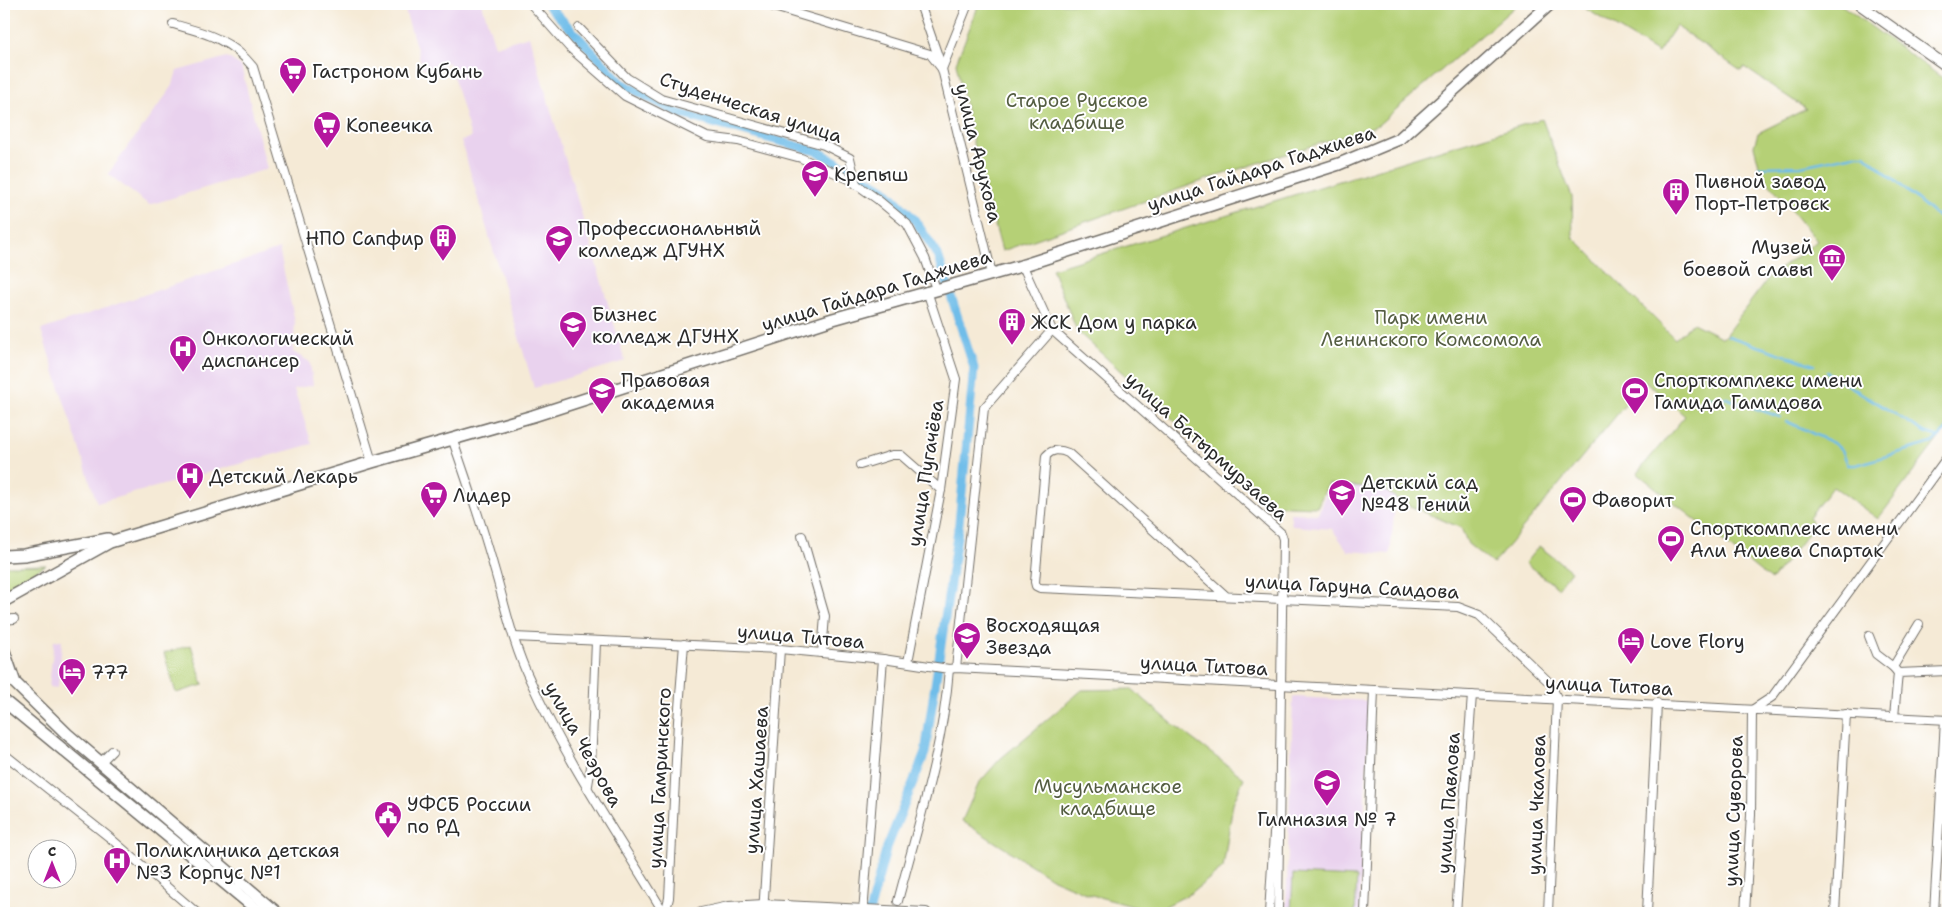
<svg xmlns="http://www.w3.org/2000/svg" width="1952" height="917" viewBox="0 0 1952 917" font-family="'Shantell Sans',sans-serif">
	<rect width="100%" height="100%" fill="#fff"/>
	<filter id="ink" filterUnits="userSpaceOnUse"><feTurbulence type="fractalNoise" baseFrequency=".02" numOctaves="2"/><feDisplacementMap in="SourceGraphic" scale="10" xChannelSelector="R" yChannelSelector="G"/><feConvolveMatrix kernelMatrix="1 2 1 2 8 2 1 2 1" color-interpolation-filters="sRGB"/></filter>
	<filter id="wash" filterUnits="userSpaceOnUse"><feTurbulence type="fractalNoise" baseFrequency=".0096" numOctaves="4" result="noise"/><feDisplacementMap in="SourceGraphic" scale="20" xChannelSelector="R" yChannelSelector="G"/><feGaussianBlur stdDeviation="1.12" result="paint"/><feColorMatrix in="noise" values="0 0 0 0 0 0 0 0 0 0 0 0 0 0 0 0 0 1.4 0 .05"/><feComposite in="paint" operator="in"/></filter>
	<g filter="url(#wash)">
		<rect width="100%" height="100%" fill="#f5ead6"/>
		<!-- built -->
		<g fill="#e9d2ee">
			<path d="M403 4H482L495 46 529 36 625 361 534 388 461 141 471 137 449 62 423 69Z"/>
			<path d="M227 57 241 66 267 169 149 205 108 174 172 87 177 71Z"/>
			<path d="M279 249 295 322 293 352 310 362 313 385 294 389 312 444 97 503 41 330Z"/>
			<path d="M1330 481 1397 485 1390 554 1348 551 1332 529 1292 526 1290 513 1318 514Z"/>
			<path d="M54 640 62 641 58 688 49 687Z"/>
			<path d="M1293 697 1370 701 1359 913H1286Z"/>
		</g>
		<!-- green -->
		<g fill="#b5d076" stroke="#707e50">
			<path d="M979 4H1518L1378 125 1211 178 1002 251 975 152 956 63Z"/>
			<path d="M1578 4H1840L1948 82V426L1878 519 1833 486 1809 517 1814 526 1771 580 1637 473 1685 416 1645 381 1493 564 1468 544 1461 528 1401 502 1382 488 1328 484 1317 507 1266 505 1077 331 1052 269 1542 119 1572 197 1573 237 1675 339 1693 323 1723 338 1769 277 1817 241 1761 173 1754 146 1758 133 1806 109 1744 67 1741 71 1676 26 1658 53Z"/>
			<path d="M1539 546 1571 571 1558 588 1525 563Z"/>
			<path d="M46 565 4 589V566Z"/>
			<path d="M191 645 203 685 176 693 164 653Z"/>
			<path d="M1132 689 1175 726 1244 778 1233 803 1223 868 1191 893 1154 912 1088 894 1053 879 962 821 979 783 1000 759 1082 690Z"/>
			<path d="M1293 874 1357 877 1355 913H1291Z"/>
		</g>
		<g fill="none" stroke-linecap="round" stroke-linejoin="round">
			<!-- stream -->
			<g stroke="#6fbde9" stroke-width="2.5">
				<path d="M1758 167 1801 166 1854 155H1865L1946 224"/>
				<path d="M1728 336 1814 365"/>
				<path d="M1827 372 1924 432 1939 437"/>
				<path d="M1707 397 1726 398 1780 417"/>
				<path d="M1786 421 1833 443 1842 450 1848 465H1856L1932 443 1948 428"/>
			</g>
			<!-- canal -->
			<path stroke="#6fbde9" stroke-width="9" d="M547 4 622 83 677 113 819 152 884 189 914 219 938 255 974 368 959 523 925 753 886 850 869 913"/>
		</g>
	</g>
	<g filter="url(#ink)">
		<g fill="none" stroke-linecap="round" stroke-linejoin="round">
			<defs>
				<g id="street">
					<path d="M531 4 569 47 625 96 707 137 738 141 801 158 849 179 877 199 907 224 925 258 936 289"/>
					<path d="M764 4 930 54 942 69 992 274"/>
					<path d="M920 4 940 62"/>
					<path d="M173 24C205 33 231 39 253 67L372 462"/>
					<path d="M579 28 627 78 661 99 824 145 850 158 856 184"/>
					<path d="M942 69 968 4"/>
					<path d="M1022 264 1052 330 1281 533 1283 539 1278 913"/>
					<path d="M452 438C467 481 482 524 494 568 505 605 513 645 530 680 567 762 618 836 664 913"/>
					<path d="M860 465 892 455H901L941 490"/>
					<path d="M802 536 825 616 822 653"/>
					<path d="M1226 596 1068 453C1059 449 1052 449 1046 456L1035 582 1036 586 1040 588 1458 607 1479 615 1550 683 1557 698 1548 913"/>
					<path d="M4 620 14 619"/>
					<path d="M1869 636 1876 654 1893 667"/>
					<path d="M514 637 780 649 883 659 949 669 956 668 1948 720"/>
					<path d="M908 662 941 490 956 379 927 291"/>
					<path d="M956 668 984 408 1052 330"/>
					<path d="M1898 673 1893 667 1919 624"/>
					<path d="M1894 717 1898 673 1948 671"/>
					<path d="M4 754 109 837 197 913"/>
					<path d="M100 763 112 751"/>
					<path d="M588 785 591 767 596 641"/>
					<path d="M898 901C918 824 943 749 949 669"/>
					<path d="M665 913 669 898 678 721 684 644"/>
					<path d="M763 913 780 649"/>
					<path d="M863 913 883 659"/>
					<path d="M1269 913 1274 833"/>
					<path d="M1365 913 1374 690"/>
					<path d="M1456 913 1472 695"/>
					<path d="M1647 913 1657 703"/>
					<path d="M1745 913 1751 815 1752 710 1772 697 1948 456"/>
					<path d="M1835 913 1846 714"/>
					<path d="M1934 913 1945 720"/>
				</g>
				<g id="secondary">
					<path d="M1859 4 1948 67"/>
					<path d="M701 913 729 907 764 905 926 913"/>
				</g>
				<g id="primary">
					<path d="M4 556 24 555 108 539"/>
					<path d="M4 601 110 542 372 462 533 416 833 319 1021 266 1339 164 1399 139 1550 4"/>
					<path d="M4 651 15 683 67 734 277 913"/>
					<path d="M4 701 261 913"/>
				</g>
			</defs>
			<!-- street casing -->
			<use href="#street" stroke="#726e67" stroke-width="10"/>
			<!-- secondary casing -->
			<use href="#secondary" stroke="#726e67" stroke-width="12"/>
			<!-- primary casing -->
			<use href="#primary" stroke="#726e67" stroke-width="14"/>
			<!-- street -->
			<use href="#street" stroke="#fff" stroke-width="8"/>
			<!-- secondary -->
			<use href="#secondary" stroke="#fff" stroke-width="10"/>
			<!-- primary -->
			<use href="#primary" stroke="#fff" stroke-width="11"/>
		</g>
	</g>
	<!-- icons -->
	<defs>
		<symbol id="supermarket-pin" viewBox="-11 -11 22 30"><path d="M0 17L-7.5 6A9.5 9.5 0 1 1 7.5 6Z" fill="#b5179e" stroke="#fff"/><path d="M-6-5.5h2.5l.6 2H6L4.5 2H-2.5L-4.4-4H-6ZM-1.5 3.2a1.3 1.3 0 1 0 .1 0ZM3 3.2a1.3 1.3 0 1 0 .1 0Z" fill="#fff"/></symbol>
		<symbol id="school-pin" viewBox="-11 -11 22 30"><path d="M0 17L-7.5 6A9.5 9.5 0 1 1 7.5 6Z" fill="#b5179e" stroke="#fff"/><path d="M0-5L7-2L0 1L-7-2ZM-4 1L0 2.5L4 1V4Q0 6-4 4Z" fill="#fff"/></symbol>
		<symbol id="building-pin" viewBox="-11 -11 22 30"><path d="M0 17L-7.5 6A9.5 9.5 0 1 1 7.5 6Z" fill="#b5179e" stroke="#fff"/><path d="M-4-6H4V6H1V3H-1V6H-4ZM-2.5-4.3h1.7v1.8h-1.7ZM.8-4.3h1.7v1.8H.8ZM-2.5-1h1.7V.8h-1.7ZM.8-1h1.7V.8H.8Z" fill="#fff"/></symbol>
		<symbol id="university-pin" viewBox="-11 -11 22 30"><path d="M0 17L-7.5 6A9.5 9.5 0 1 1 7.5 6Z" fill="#b5179e" stroke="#fff"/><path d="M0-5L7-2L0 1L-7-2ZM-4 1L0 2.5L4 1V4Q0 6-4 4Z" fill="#fff"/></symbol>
		<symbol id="museum-pin" viewBox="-11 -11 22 30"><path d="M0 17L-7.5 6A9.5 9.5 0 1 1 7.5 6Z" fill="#b5179e" stroke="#fff"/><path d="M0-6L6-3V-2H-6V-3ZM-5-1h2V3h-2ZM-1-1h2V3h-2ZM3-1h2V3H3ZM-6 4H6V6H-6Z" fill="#fff"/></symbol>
		<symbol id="hospital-pin" viewBox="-11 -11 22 30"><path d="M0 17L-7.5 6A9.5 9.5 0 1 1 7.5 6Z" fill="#b5179e" stroke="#fff"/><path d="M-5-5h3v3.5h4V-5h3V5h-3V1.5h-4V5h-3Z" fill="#fff"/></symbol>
		<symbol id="stadium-pin" viewBox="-11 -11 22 30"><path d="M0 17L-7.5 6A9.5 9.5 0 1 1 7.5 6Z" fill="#b5179e" stroke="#fff"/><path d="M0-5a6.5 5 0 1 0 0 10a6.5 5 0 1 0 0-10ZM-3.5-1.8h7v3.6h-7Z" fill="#fff"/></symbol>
		<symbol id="hotel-pin" viewBox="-11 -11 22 30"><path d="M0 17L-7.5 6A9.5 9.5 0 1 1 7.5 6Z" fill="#b5179e" stroke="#fff"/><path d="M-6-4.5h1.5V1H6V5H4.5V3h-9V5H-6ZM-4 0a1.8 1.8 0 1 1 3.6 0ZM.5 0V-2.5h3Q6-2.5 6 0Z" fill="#fff"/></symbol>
		<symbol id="civic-pin" viewBox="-11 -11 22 30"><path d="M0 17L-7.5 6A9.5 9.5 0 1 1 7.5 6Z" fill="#b5179e" stroke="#fff"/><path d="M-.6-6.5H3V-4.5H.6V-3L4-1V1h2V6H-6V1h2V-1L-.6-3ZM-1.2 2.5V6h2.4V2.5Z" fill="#fff"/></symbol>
	</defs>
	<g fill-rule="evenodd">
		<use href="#supermarket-pin" x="277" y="55" width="32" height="43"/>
		<use href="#supermarket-pin" x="311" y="109" width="32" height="43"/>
		<use href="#school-pin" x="799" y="158" width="32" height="43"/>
		<use href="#building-pin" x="1660" y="176" width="32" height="43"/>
		<use href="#building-pin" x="427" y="222" width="32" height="43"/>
		<use href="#university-pin" x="543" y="223" width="32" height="43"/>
		<use href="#museum-pin" x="1816" y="242" width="32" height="43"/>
		<use href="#building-pin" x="996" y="306" width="32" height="43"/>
		<use href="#university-pin" x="557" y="309" width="32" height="43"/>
		<use href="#hospital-pin" x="167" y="333" width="32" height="43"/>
		<use href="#university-pin" x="586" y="375" width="32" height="43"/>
		<use href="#stadium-pin" x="1619" y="375" width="32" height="43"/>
		<use href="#hospital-pin" x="174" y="460" width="32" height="43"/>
		<use href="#school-pin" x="1326" y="477" width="32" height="43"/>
		<use href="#supermarket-pin" x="418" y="479" width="32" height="43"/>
		<use href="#stadium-pin" x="1557" y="484" width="32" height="43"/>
		<use href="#stadium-pin" x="1655" y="523" width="32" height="43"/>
		<use href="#school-pin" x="951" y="620" width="32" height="43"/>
		<use href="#hotel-pin" x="1615" y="625" width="32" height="43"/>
		<use href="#hotel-pin" x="56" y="656" width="32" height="43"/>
		<use href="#school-pin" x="1311" y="767" width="32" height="43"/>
		<use href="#civic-pin" x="372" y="799" width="32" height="43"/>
		<use href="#hospital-pin" x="101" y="845" width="32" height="43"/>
	</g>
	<g text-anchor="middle" stroke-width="4" stroke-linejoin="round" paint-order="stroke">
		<!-- poi labels -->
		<g font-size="19" fill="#2b2b2b" stroke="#fff" text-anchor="start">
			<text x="312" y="78">Гастроном Кубань</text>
			<text x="346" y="132">Копеечка</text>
			<text x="834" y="181">Крепыш</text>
			<text x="1695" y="188">Пивной завод<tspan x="1695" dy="22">Порт-Петровск</tspan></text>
			<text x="578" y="235">Профессиональный<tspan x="578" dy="22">колледж ДГУНХ</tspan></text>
			<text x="424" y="245" text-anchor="end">НПО Сапфир</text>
			<text x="1813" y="254" text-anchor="end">Музей<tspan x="1813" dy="22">боевой славы</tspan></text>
			<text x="592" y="321">Бизнес<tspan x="592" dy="22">колледж ДГУНХ</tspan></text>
			<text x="1031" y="329">ЖСК Дом у парка</text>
			<text x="202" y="345">Онкологический<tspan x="202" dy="22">диспансер</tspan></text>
			<text x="621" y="387">Правовая<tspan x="621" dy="22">академия</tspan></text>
			<text x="1654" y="387">Спорткомплекс имени<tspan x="1654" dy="22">Гамида Гамидова</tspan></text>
			<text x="209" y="483">Детский Лекарь</text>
			<text x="1361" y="489">Детский сад<tspan x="1361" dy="22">№48 Гений</tspan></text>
			<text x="453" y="502">Лидер</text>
			<text x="1592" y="507">Фаворит</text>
			<text x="1690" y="535">Спорткомплекс имени<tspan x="1690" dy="22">Али Алиева Спартак</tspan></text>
			<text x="986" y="632">Восходящая<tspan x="986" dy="22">Звезда</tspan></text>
			<text x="1650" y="648">Love Flory</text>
			<text x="91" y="679">777</text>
			<text x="407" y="811">УФСБ России<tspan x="407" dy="22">по РД</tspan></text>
			<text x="1327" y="826" text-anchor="middle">Гимназия № 7</text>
			<text x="136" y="857">Поликлиника детская<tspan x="136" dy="22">№3 Корпус №1</tspan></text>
		</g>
		<!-- park labels -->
		<g font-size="19" fill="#545d42" stroke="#fff">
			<text x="1077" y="107">Старое Русское<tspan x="1077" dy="22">кладбище</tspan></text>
			<text x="1431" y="324">Парк имени<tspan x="1431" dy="22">Ленинского Комсомола</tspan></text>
			<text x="1108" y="793">Мусульманское<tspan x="1108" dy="22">кладбище</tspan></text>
		</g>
		<!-- street labels -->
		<g font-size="19" fill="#2b2b2b" stroke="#fff">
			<text transform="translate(751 107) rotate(18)" y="7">Студенческая улица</text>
			<text transform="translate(979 153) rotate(76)" y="7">улица Арухова</text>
			<text transform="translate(1261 168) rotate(-18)" y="7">улица Гайдара Гаджиева</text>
			<text transform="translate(876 290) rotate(-17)" y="7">улица Гайдара Гаджиева</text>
			<text transform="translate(1207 446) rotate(42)" y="7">улица Батырмурзаева</text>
			<text transform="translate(925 473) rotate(-81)" y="7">улица Пугачёва</text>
			<text transform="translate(1352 586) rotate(3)" y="7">улица Гаруна Саидова</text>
			<text transform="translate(801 636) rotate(5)" y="7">улица Титова</text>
			<text transform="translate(1204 665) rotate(3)" y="7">улица Титова</text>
			<text transform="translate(1609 685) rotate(3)" y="7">улица Титова</text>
			<text transform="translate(584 744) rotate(61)" y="7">улица Чеэрова</text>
			<text transform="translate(659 778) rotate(-87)" y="7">улица Гамринского</text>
			<text transform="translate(756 780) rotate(-86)" y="7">улица Хашаева</text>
			<text transform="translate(1448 803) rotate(-86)" y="7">улица Павлова</text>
			<text transform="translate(1536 805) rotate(-88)" y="7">улица Чкалова</text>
			<text transform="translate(1733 811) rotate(-88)" y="7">улица Суворова</text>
		</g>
	</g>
	<!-- margin -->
	<rect width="1952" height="917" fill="none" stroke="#fff" stroke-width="20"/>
	<!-- north arrow -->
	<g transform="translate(52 864)"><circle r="24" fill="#ffffff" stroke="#aaaaaa"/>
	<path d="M0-4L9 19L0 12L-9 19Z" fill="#b5179e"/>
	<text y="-8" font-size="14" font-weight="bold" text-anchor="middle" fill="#2b2b2b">С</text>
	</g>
</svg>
